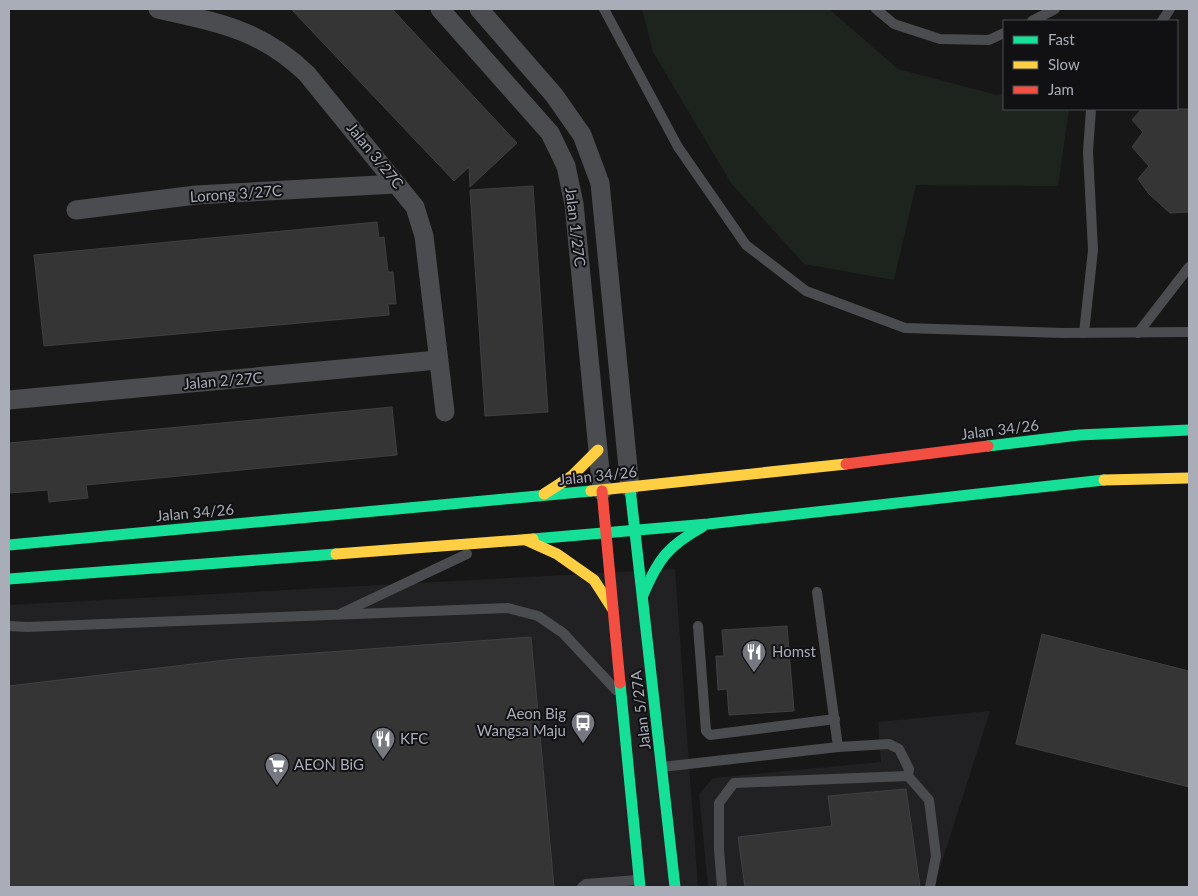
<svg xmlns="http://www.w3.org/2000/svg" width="1198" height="896" viewBox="0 0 1198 896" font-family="Lato,sans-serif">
	<rect width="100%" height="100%" fill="#171717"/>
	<!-- built -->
	<g fill="#212123">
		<path d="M675 569 698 887H9V605Z"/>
		<path d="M990 711 934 887H708L699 794 713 778 881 762 878 722Z"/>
	</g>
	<!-- green -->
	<path fill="#1d241e" d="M642 9H829L898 69 997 95 1004 93V109H1069L1058 186 916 185 894 280 804 264 731 183 653 52Z"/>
	<!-- building -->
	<g fill="#353536" stroke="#3f4043">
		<path d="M291 9H392L517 143 470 187 469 167 454 181Z"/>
		<path d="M1142 109H1189V212L1170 213 1149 194 1138 179 1149 166 1132 147 1143 132 1132 120Z"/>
		<path d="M533 186 548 412 485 416 470 190Z"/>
		<path d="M377 222 379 238 384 237 388 272H393L396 304H388L389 315 44 346 34 255Z"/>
		<path d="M392 407 397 455 86 485 88 498 49 502 48 490 9 493V443Z"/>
		<path d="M787 626 794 711 729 715 727 689 718 690 716 656H724L722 630Z"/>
		<path d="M1042 634 1189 671V787L1016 744Z"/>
		<path d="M531 637 554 887H9V686L234 659Z"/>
		<path d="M906 789 920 887H745L738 837 832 826 828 796Z"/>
	</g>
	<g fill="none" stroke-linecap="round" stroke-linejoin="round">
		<!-- lane -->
		<g stroke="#4b4c50" stroke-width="10">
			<path d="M604 9 678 147 746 245 806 291 905 328 1063 333 1189 332"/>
			<path d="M876 9 894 24 940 39 989 40 1004 33"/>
			<path d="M1032 21 1055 9"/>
			<path d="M1162 21 1170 9"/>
			<path d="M1084 333 1093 250 1088 152 1091 109"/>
			<path d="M1138 333 1189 267"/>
			<path d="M817 592 838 747"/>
			<path d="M342 613 467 554"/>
			<path d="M9 626 27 627 508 608 538 616 563 633 616 690"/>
			<path d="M698 626 706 731 710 735 835 719"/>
			<path d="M662 767 838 747 889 744 899 749 909 769 908 776"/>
			<path d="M582 887 586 884 637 880"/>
			<path d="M722 887 719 850V803L734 783 908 776 929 800 936 856 930 887"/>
		</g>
		<!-- street -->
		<g stroke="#4b4c50" stroke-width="19">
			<path d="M158 9C219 23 260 29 307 74L415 207 424 236 445 412"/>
			<path d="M440 9 550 133 566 166 574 204 602 491"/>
			<path d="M479 9 554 95 582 135 600 183 630 488"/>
			<path d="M76 210 196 195 396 184"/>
			<path d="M9 400 438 360"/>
		</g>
		<!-- fast -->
		<g stroke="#16e098" stroke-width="11">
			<path d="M988 446 1079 435 1189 430"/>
			<path d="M630 488 675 887"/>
			<path d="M533 539 708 524 1104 480"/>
			<path d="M9 545 591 491"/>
			<path d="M9 579 336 554"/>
			<path d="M643 595C658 559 668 546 702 527"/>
			<path d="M620 683 640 887"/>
		</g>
		<!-- slow -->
		<g stroke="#ffcf43" stroke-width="11">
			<path d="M1104 480 1189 478"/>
			<path d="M591 491 846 464"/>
			<path d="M544 494 572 476 598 450"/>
			<path d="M526 540 557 554 594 580 612 608"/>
			<path d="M336 554 533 539"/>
		</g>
		<!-- jam -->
		<g stroke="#f24e42" stroke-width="11">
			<path d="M846 464 988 446"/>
			<path d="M602 491 620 683"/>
		</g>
	</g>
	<!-- icons -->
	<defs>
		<symbol id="restaurant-pin" viewBox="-11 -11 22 30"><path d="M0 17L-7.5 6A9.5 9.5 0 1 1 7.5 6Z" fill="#757880" stroke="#111113"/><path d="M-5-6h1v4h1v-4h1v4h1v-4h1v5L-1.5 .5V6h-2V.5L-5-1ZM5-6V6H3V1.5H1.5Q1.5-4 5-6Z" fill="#fff"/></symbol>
		<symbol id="bus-pin" viewBox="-11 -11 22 30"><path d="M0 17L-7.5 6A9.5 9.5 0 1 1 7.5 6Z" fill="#757880" stroke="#111113"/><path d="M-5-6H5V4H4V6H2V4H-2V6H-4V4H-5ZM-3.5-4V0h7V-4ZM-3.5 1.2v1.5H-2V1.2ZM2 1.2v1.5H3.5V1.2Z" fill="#fff"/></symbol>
		<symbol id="supermarket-pin" viewBox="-11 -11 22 30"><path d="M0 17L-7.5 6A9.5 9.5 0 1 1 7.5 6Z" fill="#757880" stroke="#111113"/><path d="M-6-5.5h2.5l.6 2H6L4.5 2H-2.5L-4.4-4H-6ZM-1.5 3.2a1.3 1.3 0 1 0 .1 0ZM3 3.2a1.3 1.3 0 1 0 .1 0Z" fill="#fff"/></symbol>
	</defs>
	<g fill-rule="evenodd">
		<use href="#restaurant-pin" x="740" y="638" width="28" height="38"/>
		<use href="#bus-pin" x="569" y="709" width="28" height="38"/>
		<use href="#restaurant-pin" x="369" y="725" width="28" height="38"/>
		<use href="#supermarket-pin" x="263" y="751" width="28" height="38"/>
	</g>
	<g text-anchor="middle" stroke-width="4" stroke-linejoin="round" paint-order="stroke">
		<!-- street labels -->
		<g font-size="15" fill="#a8adb8" stroke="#111113">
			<text transform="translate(375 156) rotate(51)" y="5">Jalan 3/27C</text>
			<text transform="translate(236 194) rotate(-4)" y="5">Lorong 3/27C</text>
			<text transform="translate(575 227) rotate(83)" y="5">Jalan 1/27C</text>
			<text transform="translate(223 381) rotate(-5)" y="5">Jalan 2/27C</text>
			<text transform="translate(1000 430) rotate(-7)" y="5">Jalan 34/26</text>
			<text transform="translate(598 476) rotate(-6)" y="5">Jalan 34/26</text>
			<text transform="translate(195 513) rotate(-5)" y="5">Jalan 34/26</text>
			<text transform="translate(641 710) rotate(-97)" y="5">Jalan 5/27A</text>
		</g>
		<!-- poi labels -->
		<g font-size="15" fill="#a8adb8" stroke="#111113" text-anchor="start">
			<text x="772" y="657">Homst</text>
			<text x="566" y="719" text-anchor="end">Aeon Big<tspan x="566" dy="17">Wangsa Maju</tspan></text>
			<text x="400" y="744">KFC</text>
			<text x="294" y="770">AEON BiG</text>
		</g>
	</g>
	<!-- border -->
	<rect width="1198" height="896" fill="none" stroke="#a8adb8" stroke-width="20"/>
	<!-- legend -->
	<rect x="1003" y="20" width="175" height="90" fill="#111113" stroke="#4d4f55"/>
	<rect x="1013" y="36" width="25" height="8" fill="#16e098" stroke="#4d4f55"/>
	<text x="1048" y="45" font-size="15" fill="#a8adb8">Fast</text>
	<rect x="1013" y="61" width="25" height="8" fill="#ffcf43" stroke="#4d4f55"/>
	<text x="1048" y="70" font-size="15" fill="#a8adb8">Slow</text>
	<rect x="1013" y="86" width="25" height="8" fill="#f24e42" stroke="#4d4f55"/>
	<text x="1048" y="95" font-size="15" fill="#a8adb8">Jam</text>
</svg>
